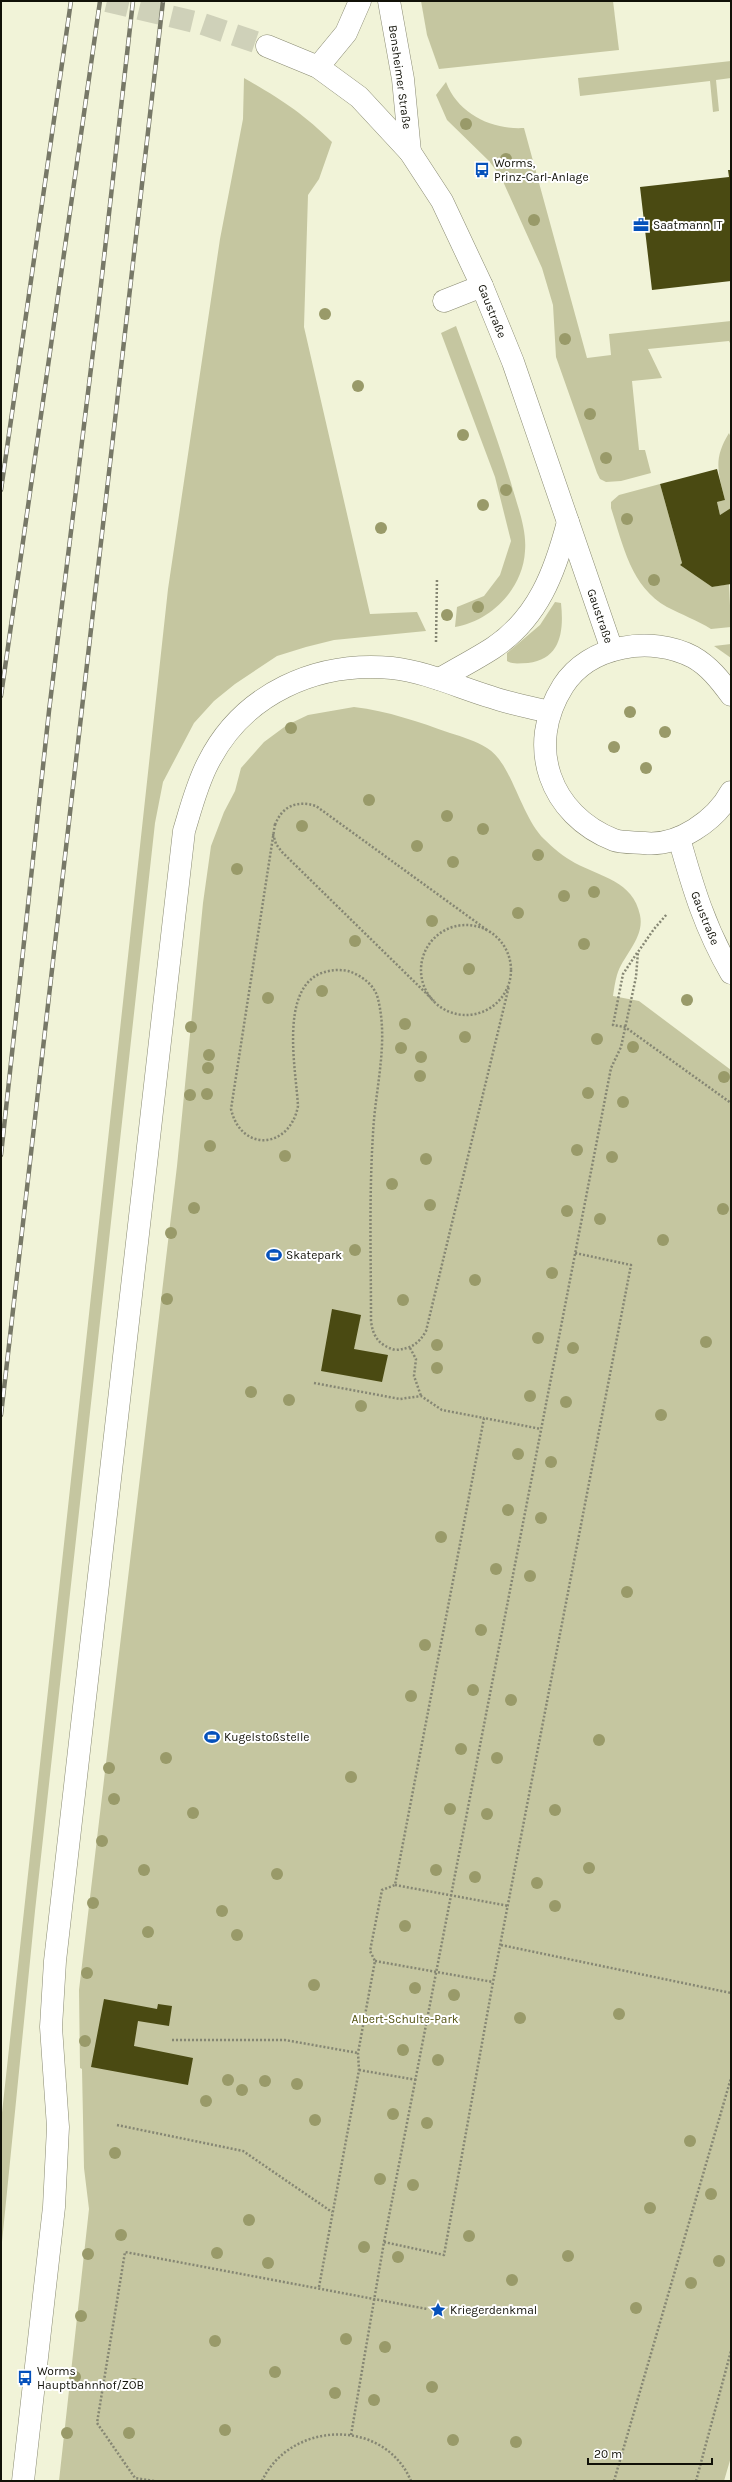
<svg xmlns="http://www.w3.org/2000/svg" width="732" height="2482" viewBox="0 0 732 2482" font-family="Karla,sans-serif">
	<rect width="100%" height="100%" fill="#f1f3d8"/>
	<!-- green -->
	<g fill="#c5c6a0">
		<path d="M421 1H613L619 50 439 69 427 35Z"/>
		<path d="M731 61V78L716 80 719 111 713 112 710 81 580 96 578 78Z"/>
		<path d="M244 78C279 98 303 113 332 142L319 179 308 195 304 327 370 614 417 612 426 631 334 640 306 647 277 656 235 684 214 701 194 723 163 782 155 823 35 1911 1 2252V2122L168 589 220 239 243 119Z"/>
		<path d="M446 82C458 114 492 130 524 128L587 358 611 355 609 334 731 321V345L729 341 648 349 662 378 632 381 639 450H645L651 473 621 481 606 482 600 479 597 473 556 357 553 305 542 268 501 177 489 161 447 120 436 95Z"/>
		<path d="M456 326C475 378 495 430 511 483 517 505 527 529 525 551 523 589 491 621 455 627L457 607 484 596 500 575 511 541 495 477 441 333Z"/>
		<path d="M729 433 731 438V509L720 515 717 502 725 500C718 472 713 459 729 433Z"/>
		<path d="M660 484 682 563 680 565 712 587 729 584 731 627 711 629C697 620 682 615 667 607 631 587 623 545 611 508V502L619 495Z"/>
		<path d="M555 602 561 603C564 631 561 659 528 663 521 663 513 665 507 661V653L540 625Z"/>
		<path d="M731 644V658L714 646Z"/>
		<path d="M354 707C388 711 419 722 450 733 463 737 476 741 487 748 512 763 520 815 544 839 553 848 564 857 575 863 601 877 633 881 640 915 645 938 623 955 617 975 615 982 614 989 613 996L639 1001 731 1070V2457L724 2481H59L89 2209 84 2168 82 2069 80 2068 79 1990 177 1166 203 903 211 846 224 812 235 791 241 768 264 742 287 725 308 715Z"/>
	</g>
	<!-- building -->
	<g fill="#4a4a12">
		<path d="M728 170H731V281L652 290 640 187 729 177Z"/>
		<path d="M717 469 725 500 717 502 720 515 731 508V584L712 587 680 565 682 563 660 484Z"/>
		<path d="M332 1309 361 1315 354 1349 388 1355 382 1382 321 1371Z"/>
		<path d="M104 1999 157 2009 158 2004 172 2006 169 2026 138 2021 134 2046 193 2058 188 2085 91 2067Z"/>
	</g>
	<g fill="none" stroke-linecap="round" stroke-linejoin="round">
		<!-- major-tunnel -->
		<path stroke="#cfd1b9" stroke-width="22" stroke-dasharray="22 11" stroke-linecap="butt" d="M107 1 203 24 267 46"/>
		<defs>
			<g id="minor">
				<path d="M444 301 482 286"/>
				<path d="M439 679C457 669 476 659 493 648 538 618 555 572 568 522"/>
				<path d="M23 2481 54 2207 58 2127 51 2027 55 1961 184 831C191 808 197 784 208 763 243 693 317 661 392 668 427 672 458 687 491 697 510 704 530 707 549 712"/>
			</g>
			<g id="major">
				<path d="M389 1 403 79 410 152"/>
				<path d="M267 46 318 67 359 97 410 152 442 201 482 286 513 362 612 650"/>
				<path d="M318 67 346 33 360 1"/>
				<path d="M731 695C720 680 709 666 693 657 651 635 589 645 563 686 525 746 550 815 614 840 623 843 635 842 644 843 678 847 716 820 731 792"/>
				<path d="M679 838C693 888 705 928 731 973"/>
			</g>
		</defs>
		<!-- minor casing -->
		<use href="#minor" stroke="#898a72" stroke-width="23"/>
		<!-- major casing -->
		<use href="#major" stroke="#898a72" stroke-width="23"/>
		<!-- path -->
		<g stroke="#858673" stroke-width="2.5" stroke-dasharray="2 2" stroke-linecap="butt">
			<path d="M436 642 437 578"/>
			<path d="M275 824 231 1109C241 1153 290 1149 298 1106 296 1070 280 993 319 974 329 970 338 969 348 971 361 975 375 985 378 999 389 1043 375 1089 373 1134 369 1196 371 1259 371 1321 373 1337 379 1345 395 1350 410 1349 419 1344 426 1331L509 986"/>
			<path d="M275 825C282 806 297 800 316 806L487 930"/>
			<path d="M273 834 276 844 282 852 434 1001"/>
			<circle cx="466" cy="970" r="45"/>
			<path d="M637 953 623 974 613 1025 625 1027 731 1103"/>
			<path d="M410 1348 416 1359 414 1376 421 1396"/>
			<path d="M314 1383 400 1399 421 1396 442 1410 484 1418"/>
			<path d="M395 1885 509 1906"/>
			<path d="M501 1945 731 1993"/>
			<path d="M375 1961 493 1982"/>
			<path d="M172 2040H285L358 2053"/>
			<path d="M359 2070 417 2080"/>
			<path d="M117 2125 243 2151 332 2212"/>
			<path d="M384 2242 444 2255 493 1982 631 1265 575 1253"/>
			<path d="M319 2287 359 2070 358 2053 375 1961 370 1951 382 1890 395 1885 484 1418 541 1429"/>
			<path d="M351 2435 384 2242 611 1068 621 1047 636 977 638 952 654 929 667 914"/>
			<path d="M154 2481 135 2478 97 2423 125 2252 427 2309"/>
			<path d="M262 2481C290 2421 384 2417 411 2481"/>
			<path d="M614 2481 731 2078"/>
			<path d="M696 2481 731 2351"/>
		</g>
		<!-- minor -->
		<use href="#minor" stroke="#fff" stroke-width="22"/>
		<!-- major -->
		<use href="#major" stroke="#fff" stroke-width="22"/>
		<defs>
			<g id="rail">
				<path d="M1 490 71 1"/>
				<path d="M1 696 100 1"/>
				<path d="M1 1155 49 711 98 311 133 1"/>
				<path d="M1 1415 163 1"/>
			</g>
		</defs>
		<!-- rail casing -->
		<use href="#rail" stroke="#777867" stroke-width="4.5"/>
		<!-- rail -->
		<use href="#rail" stroke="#fff" stroke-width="3" stroke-dasharray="9" stroke-linecap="butt"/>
	</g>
	<!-- trees -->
	<g fill="#999a69">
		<circle cx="466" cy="124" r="6"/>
		<circle cx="506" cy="159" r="6"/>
		<circle cx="534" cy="220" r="6"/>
		<circle cx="325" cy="314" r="6"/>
		<circle cx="565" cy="339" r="6"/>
		<circle cx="358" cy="386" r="6"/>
		<circle cx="590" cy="414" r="6"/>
		<circle cx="463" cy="435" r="6"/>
		<circle cx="606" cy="458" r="6"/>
		<circle cx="506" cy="490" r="6"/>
		<circle cx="483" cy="505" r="6"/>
		<circle cx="627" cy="519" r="6"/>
		<circle cx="381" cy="528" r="6"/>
		<circle cx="654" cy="580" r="6"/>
		<circle cx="478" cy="607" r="6"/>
		<circle cx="447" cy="615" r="6"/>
		<circle cx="630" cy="712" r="6"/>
		<circle cx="291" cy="728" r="6"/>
		<circle cx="665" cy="732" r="6"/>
		<circle cx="614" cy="747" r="6"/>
		<circle cx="646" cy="768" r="6"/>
		<circle cx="369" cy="800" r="6"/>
		<circle cx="447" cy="816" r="6"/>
		<circle cx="302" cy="826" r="6"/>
		<circle cx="483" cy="829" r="6"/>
		<circle cx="417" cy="846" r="6"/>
		<circle cx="538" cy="855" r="6"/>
		<circle cx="453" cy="862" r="6"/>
		<circle cx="237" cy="869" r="6"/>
		<circle cx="594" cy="892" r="6"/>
		<circle cx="564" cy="896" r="6"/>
		<circle cx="518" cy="913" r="6"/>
		<circle cx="432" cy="921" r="6"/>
		<circle cx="355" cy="941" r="6"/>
		<circle cx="584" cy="944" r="6"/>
		<circle cx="469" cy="969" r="6"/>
		<circle cx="322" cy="991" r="6"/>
		<circle cx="268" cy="998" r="6"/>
		<circle cx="687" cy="1000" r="6"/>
		<circle cx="405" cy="1024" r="6"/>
		<circle cx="191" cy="1027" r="6"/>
		<circle cx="465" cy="1037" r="6"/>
		<circle cx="597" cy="1039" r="6"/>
		<circle cx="633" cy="1047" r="6"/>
		<circle cx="401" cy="1048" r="6"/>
		<circle cx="209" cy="1055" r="6"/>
		<circle cx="421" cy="1057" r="6"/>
		<circle cx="208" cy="1068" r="6"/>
		<circle cx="420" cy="1076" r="6"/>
		<circle cx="724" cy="1077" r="6"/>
		<circle cx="588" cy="1093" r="6"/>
		<circle cx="207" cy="1094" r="6"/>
		<circle cx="190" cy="1095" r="6"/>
		<circle cx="623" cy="1102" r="6"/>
		<circle cx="210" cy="1146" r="6"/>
		<circle cx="577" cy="1150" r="6"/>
		<circle cx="285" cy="1156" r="6"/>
		<circle cx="612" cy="1157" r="6"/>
		<circle cx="426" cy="1159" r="6"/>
		<circle cx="392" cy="1184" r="6"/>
		<circle cx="430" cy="1205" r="6"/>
		<circle cx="194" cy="1208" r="6"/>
		<circle cx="723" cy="1209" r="6"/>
		<circle cx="567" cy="1211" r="6"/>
		<circle cx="600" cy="1219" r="6"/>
		<circle cx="171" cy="1233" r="6"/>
		<circle cx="663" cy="1240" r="6"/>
		<circle cx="355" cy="1250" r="6"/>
		<circle cx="552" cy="1273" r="6"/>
		<circle cx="475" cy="1280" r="6"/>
		<circle cx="167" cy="1299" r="6"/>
		<circle cx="403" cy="1300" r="6"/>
		<circle cx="538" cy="1338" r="6"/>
		<circle cx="706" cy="1342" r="6"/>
		<circle cx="437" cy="1345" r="6"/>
		<circle cx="573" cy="1348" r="6"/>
		<circle cx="437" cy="1368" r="6"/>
		<circle cx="251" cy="1392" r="6"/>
		<circle cx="530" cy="1396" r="6"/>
		<circle cx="289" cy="1400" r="6"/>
		<circle cx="566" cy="1402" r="6"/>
		<circle cx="361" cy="1406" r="6"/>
		<circle cx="661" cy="1415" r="6"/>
		<circle cx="518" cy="1454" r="6"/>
		<circle cx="551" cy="1462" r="6"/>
		<circle cx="508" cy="1510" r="6"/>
		<circle cx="541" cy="1518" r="6"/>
		<circle cx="441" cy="1537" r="6"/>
		<circle cx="496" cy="1569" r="6"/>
		<circle cx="530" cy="1576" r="6"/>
		<circle cx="627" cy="1592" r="6"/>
		<circle cx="481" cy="1630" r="6"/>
		<circle cx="425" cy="1645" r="6"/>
		<circle cx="473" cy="1690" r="6"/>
		<circle cx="411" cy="1696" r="6"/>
		<circle cx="511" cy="1700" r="6"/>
		<circle cx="599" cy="1740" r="6"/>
		<circle cx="461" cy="1749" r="6"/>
		<circle cx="166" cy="1758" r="6"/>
		<circle cx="497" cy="1758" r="6"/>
		<circle cx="109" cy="1768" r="6"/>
		<circle cx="351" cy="1777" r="6"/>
		<circle cx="114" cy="1799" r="6"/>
		<circle cx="450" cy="1809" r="6"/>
		<circle cx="555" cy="1810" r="6"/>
		<circle cx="193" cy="1813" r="6"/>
		<circle cx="487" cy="1814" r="6"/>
		<circle cx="102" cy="1841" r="6"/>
		<circle cx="589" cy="1868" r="6"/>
		<circle cx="144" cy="1870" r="6"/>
		<circle cx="436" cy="1870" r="6"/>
		<circle cx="277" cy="1874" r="6"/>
		<circle cx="475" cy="1877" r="6"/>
		<circle cx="537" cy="1883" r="6"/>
		<circle cx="93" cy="1903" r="6"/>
		<circle cx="555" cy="1906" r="6"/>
		<circle cx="222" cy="1911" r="6"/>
		<circle cx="405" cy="1926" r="6"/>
		<circle cx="148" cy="1932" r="6"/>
		<circle cx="237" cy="1935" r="6"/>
		<circle cx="87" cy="1973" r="6"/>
		<circle cx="314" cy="1985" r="6"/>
		<circle cx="415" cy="1988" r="6"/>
		<circle cx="454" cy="1995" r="6"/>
		<circle cx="619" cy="2014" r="6"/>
		<circle cx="520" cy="2018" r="6"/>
		<circle cx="85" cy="2041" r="6"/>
		<circle cx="403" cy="2050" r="6"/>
		<circle cx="438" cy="2060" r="6"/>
		<circle cx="228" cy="2080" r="6"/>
		<circle cx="265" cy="2081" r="6"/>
		<circle cx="297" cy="2084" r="6"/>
		<circle cx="242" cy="2090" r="6"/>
		<circle cx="206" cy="2101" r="6"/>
		<circle cx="393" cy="2114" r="6"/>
		<circle cx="315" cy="2120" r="6"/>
		<circle cx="427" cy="2123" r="6"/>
		<circle cx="690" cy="2141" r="6"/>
		<circle cx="115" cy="2153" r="6"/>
		<circle cx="380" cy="2179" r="6"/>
		<circle cx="413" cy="2185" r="6"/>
		<circle cx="711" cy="2194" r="6"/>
		<circle cx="650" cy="2208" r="6"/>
		<circle cx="249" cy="2220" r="6"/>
		<circle cx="121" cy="2235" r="6"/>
		<circle cx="469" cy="2236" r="6"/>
		<circle cx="364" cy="2247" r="6"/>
		<circle cx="217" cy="2253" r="6"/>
		<circle cx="88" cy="2254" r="6"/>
		<circle cx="568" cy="2256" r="6"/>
		<circle cx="398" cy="2257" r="6"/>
		<circle cx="719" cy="2261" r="6"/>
		<circle cx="268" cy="2263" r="6"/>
		<circle cx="512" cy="2280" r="6"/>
		<circle cx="691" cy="2283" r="6"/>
		<circle cx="636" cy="2308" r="6"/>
		<circle cx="81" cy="2316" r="6"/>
		<circle cx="346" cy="2339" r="6"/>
		<circle cx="215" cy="2341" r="6"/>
		<circle cx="385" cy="2347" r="6"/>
		<circle cx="275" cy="2372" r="6"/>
		<circle cx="75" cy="2377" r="6"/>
		<circle cx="134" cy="2384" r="6"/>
		<circle cx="432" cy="2387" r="6"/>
		<circle cx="335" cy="2393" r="6"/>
		<circle cx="374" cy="2400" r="6"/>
		<circle cx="225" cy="2430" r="6"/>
		<circle cx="67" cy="2433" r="6"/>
		<circle cx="129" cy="2433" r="6"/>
		<circle cx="453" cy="2440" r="6"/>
		<circle cx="516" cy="2442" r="6"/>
	</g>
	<!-- icons -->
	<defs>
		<symbol id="bus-bare" viewBox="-9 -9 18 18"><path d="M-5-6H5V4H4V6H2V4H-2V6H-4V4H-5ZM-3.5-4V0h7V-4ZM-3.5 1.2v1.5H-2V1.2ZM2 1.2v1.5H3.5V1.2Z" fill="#0551bb" stroke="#fff" stroke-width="2.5" paint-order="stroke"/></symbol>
		<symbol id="office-bare" viewBox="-9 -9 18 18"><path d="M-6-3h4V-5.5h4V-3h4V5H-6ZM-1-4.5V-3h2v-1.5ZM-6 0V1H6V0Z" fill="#0551bb" stroke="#fff" stroke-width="2.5" paint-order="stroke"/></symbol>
		<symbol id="stadium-bare" viewBox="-9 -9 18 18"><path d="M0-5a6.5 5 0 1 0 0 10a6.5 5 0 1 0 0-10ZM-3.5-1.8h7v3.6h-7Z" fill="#0551bb" stroke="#fff" stroke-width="2.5" paint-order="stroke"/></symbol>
		<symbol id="sight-bare" viewBox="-9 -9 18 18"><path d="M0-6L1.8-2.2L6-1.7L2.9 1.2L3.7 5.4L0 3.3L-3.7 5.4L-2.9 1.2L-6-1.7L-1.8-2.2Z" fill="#0551bb" stroke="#fff" stroke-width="2.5" paint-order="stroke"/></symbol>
	</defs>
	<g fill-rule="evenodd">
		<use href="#bus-bare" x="471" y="159" width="22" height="22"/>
		<use href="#office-bare" x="630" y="214" width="22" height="22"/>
		<use href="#stadium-bare" x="263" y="1244" width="22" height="22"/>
		<use href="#stadium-bare" x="201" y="1726" width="22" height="22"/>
		<use href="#sight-bare" x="427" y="2299" width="22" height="22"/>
		<use href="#bus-bare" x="14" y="2367" width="22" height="22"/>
	</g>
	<g text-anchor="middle" stroke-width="4" stroke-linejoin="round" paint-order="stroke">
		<!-- street labels -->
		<g font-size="12" fill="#111108" stroke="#fff">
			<text transform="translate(400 77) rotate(82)" y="4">Bensheimer Straße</text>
			<text transform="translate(492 311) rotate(68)" y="4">Gaustraße</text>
			<text transform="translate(600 616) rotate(71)" y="4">Gaustraße</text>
			<text transform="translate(705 918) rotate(68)" y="4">Gaustraße</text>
		</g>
		<!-- poi labels -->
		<g font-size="12" fill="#111108" stroke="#fff" text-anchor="start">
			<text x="494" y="167">Worms,<tspan x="494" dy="14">Prinz-Carl-Anlage</tspan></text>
			<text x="653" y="229">Saatmann IT</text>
			<text x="286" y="1259">Skatepark</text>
			<text x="224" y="1741">Kugelstoßstelle</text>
			<text x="450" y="2314">Kriegerdenkmal</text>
			<text x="37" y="2375">Worms<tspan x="37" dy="14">Hauptbahnhof/ZOB</tspan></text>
		</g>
		<!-- park labels -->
		<g font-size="12" fill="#51510f" stroke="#fff">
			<text x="405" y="2023">Albert-Schulte-Park</text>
		</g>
	</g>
	<!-- border -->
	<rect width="732" height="2482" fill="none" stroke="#111108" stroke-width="4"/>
	<!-- scale -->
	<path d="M588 2458v6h124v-6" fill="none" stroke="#111108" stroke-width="2"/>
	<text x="594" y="2458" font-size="12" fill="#111108" stroke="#ffffff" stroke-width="3" paint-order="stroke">20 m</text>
</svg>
